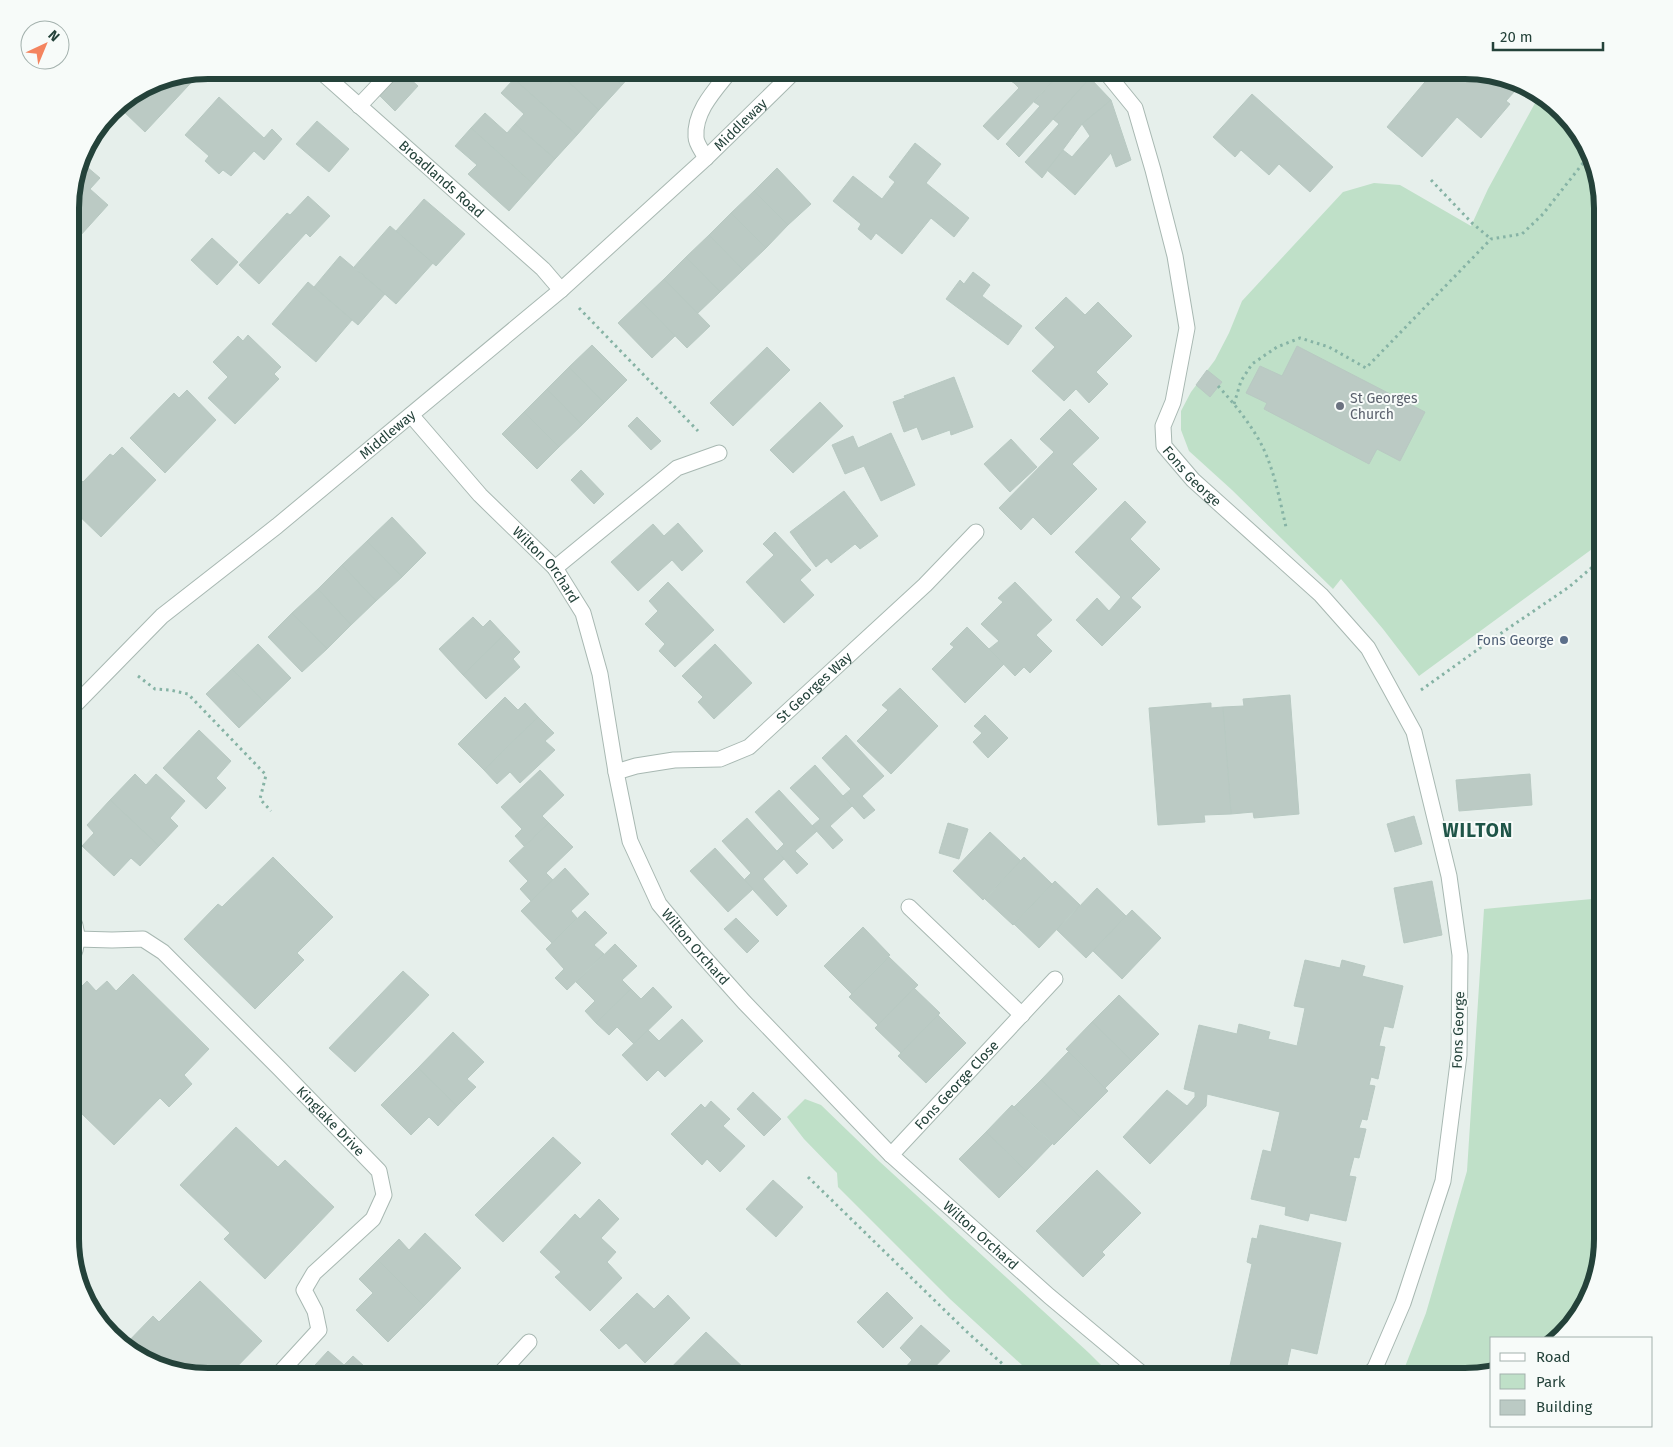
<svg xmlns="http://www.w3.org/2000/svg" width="1673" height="1447" viewBox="0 0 1673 1447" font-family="'Fira Sans',sans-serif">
	<rect width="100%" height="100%" fill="#e6efeb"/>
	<!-- green -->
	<g fill="#bfe0c8">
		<path d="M1540 94 1556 104 1592 155 1603 208V541L1419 676 1383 629 1341 579 1333 589 1232 490 1189 451 1181 430V411L1191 392 1215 360 1229 333 1242 301 1343 192 1374 183 1400 185 1471 226 1488 189Z"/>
		<path d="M1603 898V1240L1593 1292 1569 1330 1558 1338H1492V1372L1465 1377H1401L1426 1313 1467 1171 1484 909Z"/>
		<path d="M805 1099 821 1105 880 1162 1089 1353 1113 1377H1035L950 1299 838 1187 837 1173 804 1139 787 1117Z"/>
	</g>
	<!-- building -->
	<g fill="#bbcac4" stroke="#b8c9c2">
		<path d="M400 70 418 86 395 111 378 94Z"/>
		<path d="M522 70H536L551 83 560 74 599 110 577 135 514 79Z"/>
		<path d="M563 70H605L622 85 599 110 560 74Z"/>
		<path d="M605 70H635L622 85Z"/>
		<path d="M994 70H1022L1014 83Z"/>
		<path d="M1022 70H1063L998 140 983 126 1019 88 1014 83Z"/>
		<path d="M1063 70H1083L1090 78 1019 157 1006 144 1040 106 1034 102Z"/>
		<path d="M1435 70H1466L1518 80 1522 83 1506 101 1510 104 1481 138 1457 117 1422 157 1387 127Z"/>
		<path d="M202 71 145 132 121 109 137 91 155 80Z"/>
		<path d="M1090 78 1111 100 1082 124 1042 178 1025 162 1059 124 1053 119Z"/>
		<path d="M514 79 577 135 555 159 515 124 524 114 501 93Z"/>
		<path d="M1252 94 1333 167 1310 192 1279 164 1269 175 1241 150 1235 157 1213 137Z"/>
		<path d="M219 97 264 138 272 129 282 139 264 160 254 151 231 176 223 170 219 174 205 161 209 156 185 135Z"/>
		<path d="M1111 100 1131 160 1116 167 1111 153 1075 195 1047 170 1063 150 1072 157 1090 136 1082 124Z"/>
		<path d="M485 113 507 133 515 124 555 159 533 184 471 128Z"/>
		<path d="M317 121 349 149 329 172 296 144Z"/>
		<path d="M471 128 533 184 509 211 468 174 477 165 455 146Z"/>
		<path d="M915 143 941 164 926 183 969 218 954 237 931 218 902 254 876 233 871 240 858 229 861 224 833 201 853 176 882 199 895 182 889 177Z"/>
		<path d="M80 161 100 178 90 189 108 205 70 247V198Z"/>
		<path d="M777 168 811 204 788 225 754 191Z"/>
		<path d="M754 191 788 225 766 248 731 213Z"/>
		<path d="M308 196 330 216 310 237 306 233 259 284 239 265 287 213 290 215Z"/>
		<path d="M424 199 465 234 436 266 396 231Z"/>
		<path d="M731 213 766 248 743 270 709 235Z"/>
		<path d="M390 226 433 263 396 304 354 267Z"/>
		<path d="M709 235 743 270 720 292 686 257Z"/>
		<path d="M212 238 238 262 217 285 191 260Z"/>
		<path d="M340 256 385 294 358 325 314 287Z"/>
		<path d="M686 257 720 292 697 314 664 279Z"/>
		<path d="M973 272 990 285 982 296 1022 326 1008 345 946 299 960 280 964 284Z"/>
		<path d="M664 279 710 326 687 348 641 301Z"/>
		<path d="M308 282 352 320 316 362 272 324Z"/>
		<path d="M1066 297 1085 315 1098 302 1132 336 1096 372 1108 384 1089 403 1076 389 1064 401 1032 371 1055 347 1035 328Z"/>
		<path d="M641 301 675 336 652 358 618 323Z"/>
		<path d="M248 335 281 367 274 374 279 379 235 424 208 398 228 377 213 362 238 336 243 341Z"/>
		<path d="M592 345 627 380 604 403 569 367Z"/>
		<path d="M1297 346 1425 412 1400 461 1377 449 1369 464 1264 409 1267 403 1246 393 1260 366 1282 376Z"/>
		<path d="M767 347 790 370 733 426 710 403Z"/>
		<path d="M569 367 604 403 582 425 547 389Z"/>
		<path d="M1207 370 1222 382 1210 397 1196 385Z"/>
		<path d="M954 377 973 427 951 435 950 430 922 440 917 427 904 432 893 402 905 398 904 396Z"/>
		<path d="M547 389 582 425 559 447 524 412Z"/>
		<path d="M187 390 216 420 165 473 130 438 174 393 179 398Z"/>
		<path d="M820 402 843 426 793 473 770 450Z"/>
		<path d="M1070 409 1099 438 1072 464 1097 489 1051 535 1033 517 1021 530 999 508 1054 452 1040 439Z"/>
		<path d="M524 412 559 447 537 469 502 434Z"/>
		<path d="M637 417 661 441 651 450 628 426Z"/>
		<path d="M891 433 915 485 881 501 864 466 845 474 832 445 853 436 858 448Z"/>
		<path d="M1011 439 1037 467 1010 492 984 464Z"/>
		<path d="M122 447 156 480 101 537 70 507V470L83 482 110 454 113 456Z"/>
		<path d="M581 470 604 494 594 504 571 480Z"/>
		<path d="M844 491 878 536 860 549 855 544 831 563 827 558 816 567 790 532Z"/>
		<path d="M1125 501 1146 522 1130 539 1160 569 1131 598 1141 607 1102 646 1076 620 1097 598 1109 611 1121 597 1075 552Z"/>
		<path d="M392 517 426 553 402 577 367 541Z"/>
		<path d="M678 523 703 551 682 571 672 560 638 591 611 562 653 524 664 536Z"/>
		<path d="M70 524 78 531 70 538Z"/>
		<path d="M775 532 811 570 800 580 814 595 784 623 746 582 774 555 763 544Z"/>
		<path d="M367 541 402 577 376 601 342 565Z"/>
		<path d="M342 565 376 601 351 625 318 589Z"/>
		<path d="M668 582 714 630 675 667 659 651 665 644 645 624 658 611 649 601Z"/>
		<path d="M1015 582 1052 620 1036 635 1052 651 1030 673 1024 667 1015 676 989 649 999 641 981 624 1003 602 998 598Z"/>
		<path d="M318 589 351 625 327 649 292 613Z"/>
		<path d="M292 613 327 649 302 672 268 637Z"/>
		<path d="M473 617 483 627 490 620 504 635 463 675 439 649Z"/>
		<path d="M967 627 1004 664 965 703 932 669 954 647 950 644Z"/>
		<path d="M504 635 520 652 513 659 520 667 486 699 463 675Z"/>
		<path d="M258 644 291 678 265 703 232 669Z"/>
		<path d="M715 644 752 683 714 719 698 702 703 697 682 676Z"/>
		<path d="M232 669 265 703 239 728 206 694Z"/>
		<path d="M900 688 938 726 891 774 857 741 888 710 882 705Z"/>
		<path d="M1290 695 1299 814 1254 818 1253 812 1231 814 1223 707 1244 706 1243 699Z"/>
		<path d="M505 697 518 710 525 703 538 717 484 770 458 744Z"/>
		<path d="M1211 703V708L1223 707 1231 814 1204 815 1205 822 1158 825 1149 708Z"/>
		<path d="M985 715 1008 738 988 758 973 742 982 733 974 726Z"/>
		<path d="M538 717 554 733 545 741 555 750 520 783 510 772 497 784 484 770Z"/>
		<path d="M199 730 231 761 216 778 226 788 206 809 163 768Z"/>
		<path d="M846 735 884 776 862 796 875 810 864 819 843 796 851 789 822 758Z"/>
		<path d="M815 765 852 806 830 826 843 840 833 849 812 826 820 819 790 788Z"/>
		<path d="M540 770 564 795 542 816 549 823 524 846 515 836 522 829 501 807Z"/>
		<path d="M135 774 146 785 156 774 185 801 170 818 178 826 159 846 110 800Z"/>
		<path d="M1530 774 1532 805 1459 811 1456 780Z"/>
		<path d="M779 790 817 831 795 851 808 864 797 874 777 851 784 844 755 812Z"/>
		<path d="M110 800 159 846 140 866 131 858 114 876 82 846 94 833 87 825Z"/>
		<path d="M1414 816 1422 844 1395 852 1387 824Z"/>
		<path d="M747 818 784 859 763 879 787 906 777 916 744 880 751 873 722 841Z"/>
		<path d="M549 823 573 847 546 873 553 880 531 901 520 889 528 881 509 861Z"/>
		<path d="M948 823 968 829 959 859 939 853Z"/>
		<path d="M990 832 1021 861 983 900 953 871Z"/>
		<path d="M715 848 753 889 728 912 690 871Z"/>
		<path d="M273 857 333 917 297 953 304 960 255 1009 184 939 218 904 222 907Z"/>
		<path d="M1024 857 1052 884 1013 925 985 899Z"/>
		<path d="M565 868 589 894 571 911 577 918 552 943 521 911Z"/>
		<path d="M1055 881 1080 905 1039 948 1014 924Z"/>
		<path d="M1432 881 1442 935 1404 943 1394 888Z"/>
		<path d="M1097 888 1126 916 1086 958 1057 930Z"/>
		<path d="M1132 910 1161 938 1122 979 1093 951Z"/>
		<path d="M585 911 607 933 594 945 604 954 567 990 555 978 564 969 546 949Z"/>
		<path d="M736 918 759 941 747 953 724 929Z"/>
		<path d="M863 927 890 955 852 994 824 966Z"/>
		<path d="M615 944 637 966 622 980 631 989 596 1023 585 1011 595 1001 576 982Z"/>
		<path d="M889 957 918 985 878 1025 849 997Z"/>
		<path d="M1305 960 1340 968 1342 960 1365 966 1362 976 1403 986 1393 1028 1384 1026 1379 1046 1385 1047 1378 1079 1371 1077 1369 1085 1375 1086 1367 1120 1362 1119 1359 1128 1366 1129 1359 1158 1354 1157 1349 1176 1356 1177 1346 1221 1310 1213 1308 1221 1285 1215 1286 1207 1251 1199 1263 1150 1271 1152 1280 1112 1207 1094 1206 1106 1150 1164 1123 1137 1167 1090 1187 1106 1195 1097V1092L1184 1089 1199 1025 1237 1034 1239 1024 1270 1032 1268 1039 1297 1046 1305 1008 1294 1006Z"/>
		<path d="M403 971 429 995 355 1072 329 1048Z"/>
		<path d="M133 974 209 1049 184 1075 192 1084 169 1107 160 1098 114 1145 80 1112 70 1122V1035L80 1025 70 1016 80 1005 72 996 87 981 96 991 107 981 116 991Z"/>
		<path d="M653 987 672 1007 634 1044 617 1027 609 1035 596 1023 631 989 641 999Z"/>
		<path d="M914 988 940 1013 901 1053 875 1028Z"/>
		<path d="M1119 995 1159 1034 1132 1061 1092 1022Z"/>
		<path d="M938 1015 966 1043 926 1083 898 1056Z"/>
		<path d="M682 1019 703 1041 665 1077 658 1070 647 1081 622 1055 648 1030 659 1041Z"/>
		<path d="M1092 1022 1132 1061 1105 1088 1066 1049Z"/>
		<path d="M453 1032 484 1062 467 1079 476 1087 457 1106 418 1068Z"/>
		<path d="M1068 1052 1108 1091 1081 1118 1041 1080Z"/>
		<path d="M418 1068 457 1106 438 1126 429 1117 411 1135 381 1105Z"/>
		<path d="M1041 1080 1081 1118 1054 1145 1014 1107Z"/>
		<path d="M753 1092 781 1119 764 1136 737 1109Z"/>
		<path d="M711 1101 730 1119 723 1126 745 1146 720 1172 707 1159 702 1165 671 1134 701 1104 705 1108Z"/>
		<path d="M1012 1105 1052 1144 1026 1171 986 1132Z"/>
		<path d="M236 1127 278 1167 285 1160 334 1207 265 1279 224 1239 230 1233 180 1185Z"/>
		<path d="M986 1132 1026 1171 999 1198 959 1159Z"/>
		<path d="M553 1137 581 1163 503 1242 475 1215Z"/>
		<path d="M1097 1170 1141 1213 1102 1252 1105 1255 1083 1277 1036 1231Z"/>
		<path d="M773 1180 803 1207 776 1237 746 1209Z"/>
		<path d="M599 1199 619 1219 601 1238 616 1252 607 1262 622 1278 590 1311 555 1277 561 1272 540 1252 575 1214 580 1219Z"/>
		<path d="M1260 1225 1341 1243 1317 1354 1291 1348 1285 1375 1259 1369 1257 1377H1235L1228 1375 1252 1264 1247 1262 1252 1238 1257 1239Z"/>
		<path d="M425 1233 461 1268 424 1306 378 1260 399 1239 409 1250Z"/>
		<path d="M378 1260 424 1306 388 1342 356 1310 373 1293 359 1279Z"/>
		<path d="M200 1281 262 1341 227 1377H207L155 1367 123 1347 153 1316 159 1322Z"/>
		<path d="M887 1292 913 1318 883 1348 857 1322Z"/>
		<path d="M637 1293 654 1309 668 1295 690 1318 645 1363 626 1343 619 1349 600 1330Z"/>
		<path d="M921 1325 950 1351 927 1375 924 1372 919 1377H915L905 1368 912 1360 900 1348Z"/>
		<path d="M706 1332 749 1373 745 1377H662Z"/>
		<path d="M328 1351 344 1365 353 1356 376 1377H304Z"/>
	</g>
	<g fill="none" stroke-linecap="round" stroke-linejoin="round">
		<defs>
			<g id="lane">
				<path d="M359 106 393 70"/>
				<path d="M555 568 677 468 719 453"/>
			</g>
			<g id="street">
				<path id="s1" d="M319 70 543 269 561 290"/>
				<path id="s2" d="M1104 70 1135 108 1153 170 1175 256 1187 328 1173 402 1163 426 1164 446 1193 480 1321 595 1368 648 1414 732 1449 876 1460 955 1459 1055 1443 1181 1403 1303 1375 1368 1367 1377"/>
				<path d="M706 158C703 152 696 144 696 137 694 111 716 89 731 70"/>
				<path id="s3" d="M411 415 480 495 555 568 583 613 600 674 616 772 630 841 659 904 694 946 744 1002 891 1155 1049 1296 1146 1377"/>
				<path id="s4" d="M70 710 162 616 277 526 561 290 706 158 796 70"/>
				<path id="s5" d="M616 772 636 766 674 760 720 759 749 747 925 585 976 532"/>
				<path d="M909 907 1022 1015"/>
				<path id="s6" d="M77 939 112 940 143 939 163 952 280 1069 379 1171 384 1195 373 1219 314 1273 304 1290 315 1311 319 1330 276 1377"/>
				<path d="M70 961C79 947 79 929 70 914"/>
				<path id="s7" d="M891 1155 1055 979"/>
				<path d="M497 1377 529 1342"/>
			</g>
		</defs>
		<!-- lane casing -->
		<use href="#lane" stroke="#a8b8b2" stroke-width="17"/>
		<!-- street casing -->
		<use href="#street" stroke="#a8b8b2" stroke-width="17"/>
		<!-- path -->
		<g stroke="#86b3a5" stroke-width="3" stroke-dasharray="2.5 4" stroke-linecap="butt">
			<path d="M1431 180 1472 223 1491 239"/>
			<path d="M579 308 698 431"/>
			<path d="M1218 386C1232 401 1245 417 1256 435 1273 462 1279 497 1286 527"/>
			<path d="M1234 404 1241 381 1252 364 1277 347 1300 338 1329 347 1366 368 1491 239 1522 234 1543 214 1591 153"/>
			<path d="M138 676 155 689 170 690 188 694 266 775 260 799 271 811"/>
			<path d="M1421 690 1494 638 1569 587 1603 558"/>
			<path d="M808 1177 966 1331 1017 1377"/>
		</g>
		<!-- lane -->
		<use href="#lane" stroke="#fff" stroke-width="15"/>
		<!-- street -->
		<use href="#street" stroke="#fff" stroke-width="15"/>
	</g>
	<!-- markers -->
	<circle fill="#6b7280" stroke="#f7fbf9" stroke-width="2" cx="1340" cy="406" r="5"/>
	<circle fill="#5c6f8a" stroke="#f7fbf9" stroke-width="2" cx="1564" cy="640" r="5"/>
	<g text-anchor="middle" stroke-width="4" stroke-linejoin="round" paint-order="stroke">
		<!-- street labels -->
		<g font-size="14" fill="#24423a" stroke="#f7fbf9">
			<text dy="5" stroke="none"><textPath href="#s4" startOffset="891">Middleway</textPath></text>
			<text dy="5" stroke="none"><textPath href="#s1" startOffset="164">Broadlands Road</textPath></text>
			<text dy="5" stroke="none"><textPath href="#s4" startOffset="421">Middleway</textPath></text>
			<text dy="5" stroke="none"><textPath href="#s2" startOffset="438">Fons George</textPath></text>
			<text dy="5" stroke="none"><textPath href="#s3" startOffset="202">Wilton Orchard</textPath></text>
			<text dy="5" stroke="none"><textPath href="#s5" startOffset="225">St Georges Way</textPath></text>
			<text dy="5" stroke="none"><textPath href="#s3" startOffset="622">Wilton Orchard</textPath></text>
			<text transform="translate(1458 1030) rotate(-88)" y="5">Fons George</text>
			<text dy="5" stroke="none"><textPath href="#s7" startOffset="96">Fons George Close</textPath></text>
			<text dy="5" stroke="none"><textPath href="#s6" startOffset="328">Kinglake Drive</textPath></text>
			<text dy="5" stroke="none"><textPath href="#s3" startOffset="1028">Wilton Orchard</textPath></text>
		</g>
		<!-- worship labels -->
		<g font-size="14" fill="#5b616d" stroke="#f7fbf9" text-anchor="start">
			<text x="1350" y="403">St Georges<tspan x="1350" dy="16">Church</tspan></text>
		</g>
		<!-- service labels -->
		<g font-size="14" fill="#4e5e75" stroke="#f7fbf9" text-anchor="end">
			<text x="1554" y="645">Fons George</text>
		</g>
		<!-- district labels -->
		<g font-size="19" font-weight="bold" letter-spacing="1" fill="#1f5548" stroke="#f7fbf9">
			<text x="1478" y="837">WILTON</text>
		</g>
	</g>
	<!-- crop -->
	<path d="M0 0H1673V1447H0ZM208 79H1465A129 129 0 0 1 1594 208V1239A129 129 0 0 1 1465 1368H208A129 129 0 0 1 79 1239V208A129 129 0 0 1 208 79Z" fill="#f7fbf9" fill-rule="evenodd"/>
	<path fill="none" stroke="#24423a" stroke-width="6" d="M208 79H1465A129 129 0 0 1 1594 208V1239A129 129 0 0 1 1465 1368H208A129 129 0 0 1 79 1239V208A129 129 0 0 1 208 79Z"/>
	<!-- legend -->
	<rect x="1490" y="1337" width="162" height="90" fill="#f7fbf9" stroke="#a3b1ad"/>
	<rect x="1500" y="1353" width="25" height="8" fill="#ffffff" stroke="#a3b1ad"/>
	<text x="1536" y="1362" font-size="15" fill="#24423a">Road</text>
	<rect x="1500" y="1374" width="25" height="15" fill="#bfe0c8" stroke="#a3b1ad"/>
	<text x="1536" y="1387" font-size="15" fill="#24423a">Park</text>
	<rect x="1500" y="1400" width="25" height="15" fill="#bbcac4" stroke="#a3b1ad"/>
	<text x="1536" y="1412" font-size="15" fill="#24423a">Building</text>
	<!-- north arrow -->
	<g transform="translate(45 45) rotate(44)"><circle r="24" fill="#f7fbf9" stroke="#a3b1ad"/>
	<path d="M0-4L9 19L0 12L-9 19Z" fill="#f4845f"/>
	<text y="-8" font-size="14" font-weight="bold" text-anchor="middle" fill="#24423a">N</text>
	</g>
	<!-- scale -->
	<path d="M1493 42v8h110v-8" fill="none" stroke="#24423a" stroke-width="2.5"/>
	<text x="1500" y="42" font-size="15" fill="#24423a" stroke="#f7fbf9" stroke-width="4" paint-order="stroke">20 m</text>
</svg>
